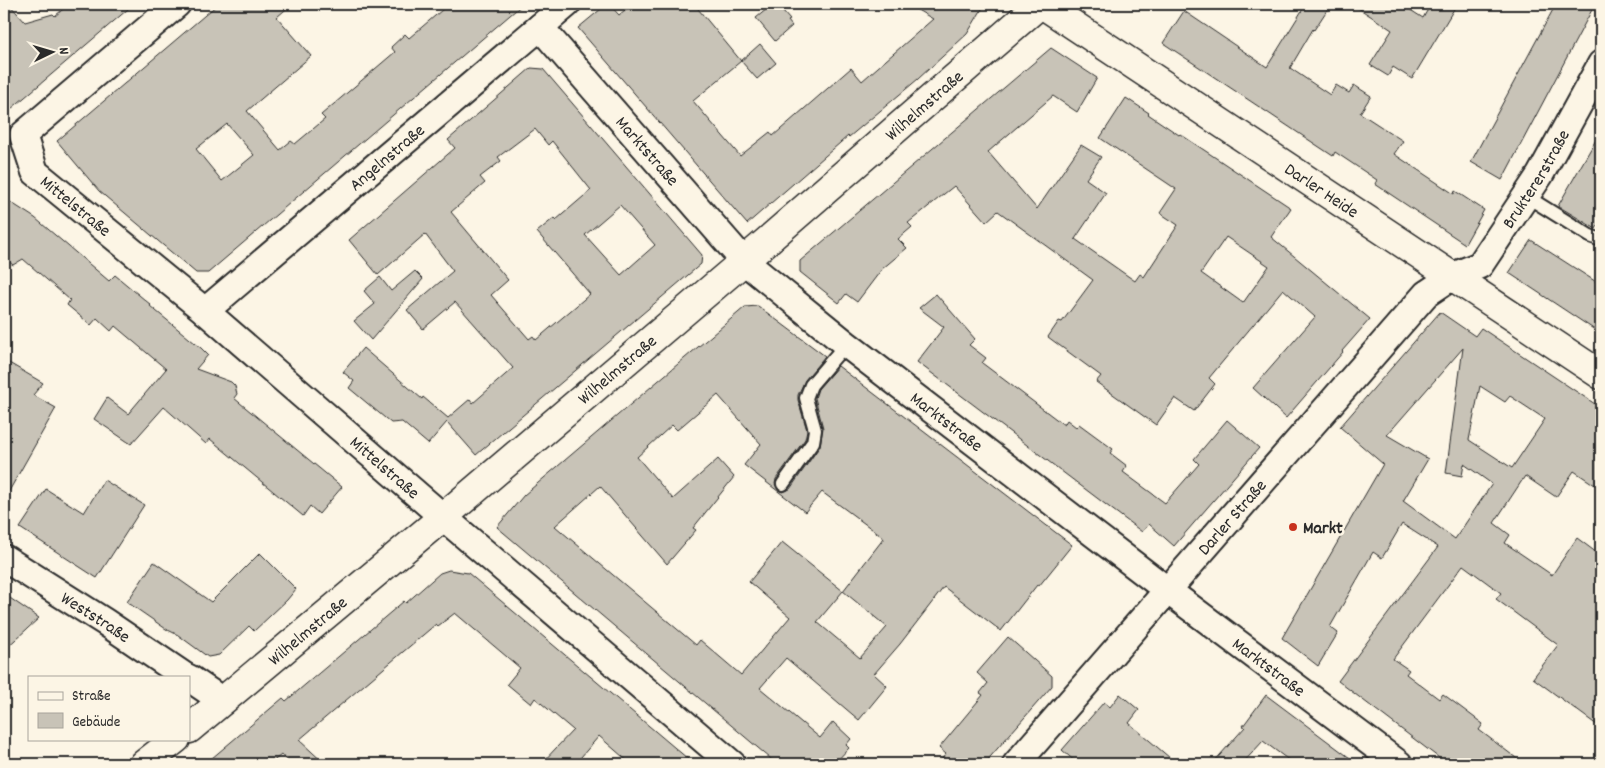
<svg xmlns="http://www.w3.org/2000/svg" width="1605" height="768" viewBox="0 0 1605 768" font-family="Dekko,sans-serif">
	<rect width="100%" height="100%" fill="#fcf5e5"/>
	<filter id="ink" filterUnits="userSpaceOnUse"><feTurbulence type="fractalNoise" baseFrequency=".02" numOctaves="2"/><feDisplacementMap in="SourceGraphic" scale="10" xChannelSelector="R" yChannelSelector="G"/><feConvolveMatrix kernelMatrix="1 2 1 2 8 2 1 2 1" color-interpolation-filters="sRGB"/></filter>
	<g filter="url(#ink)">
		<!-- building -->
		<g fill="#c8c3b7" stroke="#2b2b2b" fill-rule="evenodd">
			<path d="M4 4H9L25 22 53 14 55 16 69 4H134L4 115Z"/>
			<path d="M218 4H292L277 17 311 56 247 111 280 150 291 141 295 144 325 119 321 115 395 52 391 47 405 34 409 38 449 4H523L208 273H196L99 191 57 141ZM227 124 254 155 222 181 196 149Z"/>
			<path d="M607 4H609L619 15 632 4H694L741 61 693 101 740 156 770 132 773 136 851 68 862 81 933 19 907 4H985L967 34 918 79 849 137 848 136 747 224 578 28Z"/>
			<path d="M773 4H776L790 20 788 21 792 26 775 41 756 18Z"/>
			<path d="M1306 4H1331L1314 30 1313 29 1290 68 1330 95 1336 85 1349 93 1354 85 1371 96 1360 113 1403 141 1394 154 1454 194 1455 191 1484 210 1465 244 1375 184 1377 180 1335 152 1333 156 1163 43 1184 11 1267 67Z"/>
			<path d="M1352 4H1401L1423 18 1431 4H1457L1412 79 1393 67 1388 76 1370 65 1392 30Z"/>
			<path d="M1556 4H1595L1502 180 1471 162Z"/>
			<path d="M760 44 776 63 757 79 741 61Z"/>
			<path d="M1051 48 1097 78 1077 112 1053 96 988 152 1037 209 1081 145 1101 157 1086 179 1106 193 1075 239 1135 281 1140 274 1144 277 1178 225 1160 213 1176 189 1100 138 1126 98 1149 113 1148 114 1179 135 1180 134 1291 208 1271 237 1370 319 1342 351 1343 352 1286 418 1253 388 1315 317 1283 289 1209 378 1215 384 1194 411 1175 398 1156 425 1096 382 1101 376 1048 337 1059 321 1062 322 1093 280 998 211 986 222 954 186 908 223 912 227 898 239 907 248 882 269 857 302 846 294 839 303 800 272V261ZM1226 237 1269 266 1243 303 1201 273Z"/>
			<path d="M531 68 543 69 702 255 701 264 476 455 447 422 428 444 402 422 391 423 349 388 354 381 343 372 363 348 422 399 423 397 448 418 470 399 473 403 513 368 455 302 423 329 407 310 453 271 425 234 378 275 349 240 455 148 448 140ZM535 129 548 145 552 141 591 190 556 220 554 218 537 232 590 294 536 340 533 336 529 339 491 295 508 280 451 212 485 183 480 177 501 161 498 157ZM620 205 655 245 621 275 585 235Z"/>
			<path d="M1601 131V220L1596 229 1558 206Z"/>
			<path d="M4 198 35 218 109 281 115 275 151 305 150 306 201 348 208 355 196 369 231 382 235 386 237 394 234 398 342 487 319 514 310 506 303 516 210 439 206 444 164 407 131 444 94 419 107 398 128 414 166 369 115 326 111 331 97 318 91 325 67 305 70 300 23 259 13 265 4 258Z"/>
			<path d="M1531 240 1601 285V334L1509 273Z"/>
			<path d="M415 271 423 279 371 340 354 321 375 304 364 291 380 277 391 291Z"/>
			<path d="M936 294 975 339 969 345 986 358 982 363 1064 425 1067 420 1076 427 1079 424 1113 449 1110 453 1127 466 1123 472 1165 503 1199 464 1194 459 1227 420 1259 448 1174 546 1149 524 1142 532 917 362 944 327 919 308Z"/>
			<path d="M758 306 825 356 805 380 798 395V400L807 430 805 439 776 479 775 484 778 490 783 492 790 489 820 446 823 428 815 398 818 389 838 366 1072 545 1039 586 1037 585 1001 631 944 587 900 644 874 674 887 686 859 720 786 658 760 688 820 738 833 722 851 739 846 745 849 748 834 764H777L497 527 524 495 745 307ZM718 395 761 444 744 465 805 512 822 492 884 538 843 591 782 542 749 582 790 617 741 675 700 640 696 645 555 526 600 486 667 564 696 530 693 528 734 477 718 459 673 499 637 457 672 425 677 430ZM843 591 887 627 860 658 817 622Z"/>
			<path d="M1440 312 1475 336 1481 328 1601 408V489L1574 471 1556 497 1525 476 1494 523 1510 535 1505 543 1552 575 1577 538 1601 556V728L1533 678 1558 645 1496 599 1501 593 1463 565 1393 659 1409 670 1406 674 1439 699 1443 694 1483 724 1479 730 1524 764H1447L1338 681 1438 547 1402 524 1382 558 1373 552 1330 627 1338 633 1318 666 1282 638 1383 464 1340 427ZM1463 348 1446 473 1462 476 1464 464 1492 484 1455 539 1403 501 1428 459 1387 435ZM1480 386 1505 402 1510 396 1545 419 1512 468 1469 440Z"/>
			<path d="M4 360 43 383 33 395 56 408 4 500Z"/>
			<path d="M104 480 144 505 97 578 20 528 46 489 84 513Z"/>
			<path d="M260 553 296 589 287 600 254 631 249 626 219 655 208 657 178 635 166 629 127 602 154 562 211 602Z"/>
			<path d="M449 570 468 573 694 764H631L599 736 575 764H541L573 730 535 698 531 704 507 684 520 668 455 613 438 626 436 624 299 740 325 764H292L281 755 270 764H205L283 698 286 701 404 601 406 603 440 573Z"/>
			<path d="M4 594 39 618 4 650Z"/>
			<path d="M1008 637 1052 676V686L984 764H937L946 754 939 748 983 695 980 693 988 683 977 673Z"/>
			<path d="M1120 694 1139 710 1129 723 1177 764H1078L1062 750 1104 702 1110 707Z"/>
			<path d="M1266 695 1358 764H1294L1263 741 1242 764H1212L1245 727 1243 726Z"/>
		</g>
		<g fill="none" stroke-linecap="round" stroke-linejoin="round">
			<defs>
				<g id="service">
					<path d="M1526 196 1590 236 1601 240"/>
					<path d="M783 484 813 442 815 430 806 398 811 385 846 344"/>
				</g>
				<g id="minor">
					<path id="s1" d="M177 4 23 135 35 172 205 311 443 517 732 764"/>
					<path id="s2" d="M540 27 744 261 846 344 1167 590 1399 764"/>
					<path id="s3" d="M205 311 567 4"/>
					<path id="s4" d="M4 558 105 622 186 677"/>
					<path d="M189 678 223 701"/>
					<path id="s5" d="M1016 764 1426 294 1453 276 1480 265 1540 175 1601 64"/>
				</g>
				<g id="tertiary">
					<path id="s6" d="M1042 4 1601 375"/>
					<path id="s7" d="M189 729 443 517 744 261 1040 4"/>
					<path d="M144 764 176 739"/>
				</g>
			</defs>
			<!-- service casing -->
			<use href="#service" stroke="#2b2b2b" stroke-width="16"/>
			<!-- minor casing -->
			<use href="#minor" stroke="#2b2b2b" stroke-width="30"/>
			<!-- tertiary casing -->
			<use href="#tertiary" stroke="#2b2b2b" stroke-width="31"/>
			<!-- service -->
			<use href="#service" stroke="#fcf5e5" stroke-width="12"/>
			<!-- minor -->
			<use href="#minor" stroke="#fcf5e5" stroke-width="26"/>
			<!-- tertiary -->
			<use href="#tertiary" stroke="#fcf5e5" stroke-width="28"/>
		</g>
	</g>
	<!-- markers -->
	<circle fill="#c8321e" stroke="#fcf5e5" stroke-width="2" cx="1293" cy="527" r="5"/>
	<g text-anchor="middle" stroke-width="5" stroke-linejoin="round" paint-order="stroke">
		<!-- street labels -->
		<g font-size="18" fill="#2b2b2b" stroke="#fcf5e5">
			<text dy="6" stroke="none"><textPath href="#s7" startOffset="964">Wilhelmstraße</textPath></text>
			<text dy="6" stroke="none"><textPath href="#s2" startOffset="164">Marktstraße</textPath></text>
			<text dy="6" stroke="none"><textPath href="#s3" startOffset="238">Angelnstraße</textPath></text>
			<text dy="6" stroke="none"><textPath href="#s5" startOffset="788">Bruktererstraße</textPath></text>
			<text dy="6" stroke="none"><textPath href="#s6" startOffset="336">Darler Heide</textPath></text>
			<text dy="6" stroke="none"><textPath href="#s1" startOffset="294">Mittelstraße</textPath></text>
			<text dy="6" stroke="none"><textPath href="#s7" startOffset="559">Wilhelmstraße</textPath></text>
			<text dy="6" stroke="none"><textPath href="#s2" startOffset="569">Marktstraße</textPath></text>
			<text dy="6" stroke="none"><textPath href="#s1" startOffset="699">Mittelstraße</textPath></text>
			<text dy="6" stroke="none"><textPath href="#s5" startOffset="328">Darler Straße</textPath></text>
			<text dy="6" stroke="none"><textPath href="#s4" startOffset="109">Weststraße</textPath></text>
			<text dy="6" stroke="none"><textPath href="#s7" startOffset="154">Wilhelmstraße</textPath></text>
			<text dy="6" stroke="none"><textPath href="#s2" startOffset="974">Marktstraße</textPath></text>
		</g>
		<!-- poi labels -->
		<g font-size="18" font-weight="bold" fill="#2b2b2b" stroke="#fcf5e5" text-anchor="start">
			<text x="1303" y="533">Markt</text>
		</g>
	</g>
	<!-- margin -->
	<rect width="1605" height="768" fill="none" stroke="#fcf5e5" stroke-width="20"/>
	<rect x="10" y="10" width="1585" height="748" fill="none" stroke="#2b2b2b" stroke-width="2" filter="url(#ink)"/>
	<!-- legend -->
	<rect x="28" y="676" width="162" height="65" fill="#fcf5e5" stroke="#a8a49b"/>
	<rect x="38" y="692" width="25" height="8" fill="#fcf5e5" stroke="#a8a49b"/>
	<text x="72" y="700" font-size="15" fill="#2b2b2b">Straße</text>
	<rect x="38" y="713" width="25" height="15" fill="#c8c3b7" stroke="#a8a49b"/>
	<text x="72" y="726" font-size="15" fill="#2b2b2b">Gebäude</text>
	<!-- north arrow -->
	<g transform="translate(52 52) rotate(85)" stroke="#fcf5e5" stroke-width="4" paint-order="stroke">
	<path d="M0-4L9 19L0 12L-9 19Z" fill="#2b2b2b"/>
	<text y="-8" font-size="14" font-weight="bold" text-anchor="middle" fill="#2b2b2b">N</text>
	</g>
</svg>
